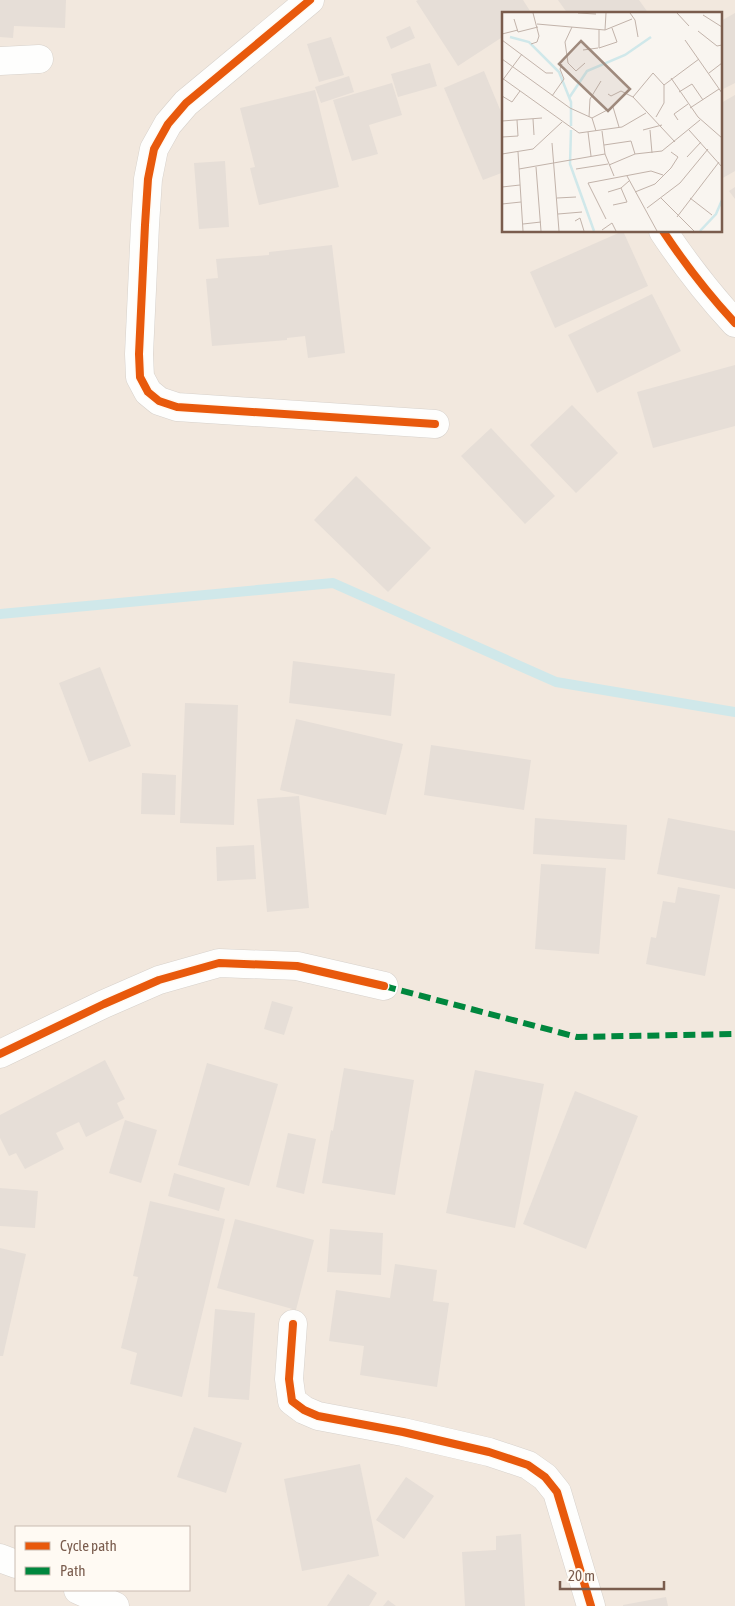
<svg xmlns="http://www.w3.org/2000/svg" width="735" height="1606" viewBox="0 0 735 1606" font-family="'Asap Condensed',sans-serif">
	<rect width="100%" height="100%" fill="#f9f5f0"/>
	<!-- residential -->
	<path fill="#f2e8de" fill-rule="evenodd" d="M0 0H735V1606H0ZM504 14H721V231H504ZM16 1527H189V1590H16Z"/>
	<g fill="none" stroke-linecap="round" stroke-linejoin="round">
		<!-- stream -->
		<path stroke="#d0e8ea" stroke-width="10" d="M0 614 333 583 556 682 735 712"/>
	</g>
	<!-- building -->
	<g fill="#e6ded7">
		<path d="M0 0H66L65 28 14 26 13 38 0 37Z"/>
		<path d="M418 0H523L532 14H504V36L458 66 416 1Z"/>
		<path d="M558 0H639L649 14H568Z"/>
		<path d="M735 13V83L721 90V21Z"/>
		<path d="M410 26 415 38 391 49 386 37Z"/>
		<path d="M331 37 344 75 319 82 307 44Z"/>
		<path d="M430 63 437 86 398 97 391 74Z"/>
		<path d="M484 71 504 119V172L483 180 444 88Z"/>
		<path d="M349 76 354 92 321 103 315 87Z"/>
		<path d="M392 83 402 115 369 125 378 154 352 161 333 100Z"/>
		<path d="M315 90 339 187 259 205 250 168 255 167 240 108Z"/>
		<path d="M735 95V171L721 179V103Z"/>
		<path d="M225 161 229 227 199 229 194 163Z"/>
		<path d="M735 187V199L729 191Z"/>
		<path d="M623 231 648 286 555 328 530 272Z"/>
		<path d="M332 245 345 353 308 358 305 336 287 338V340L212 346 206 279 218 278 216 259 269 255V252Z"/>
		<path d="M652 294 681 351 597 393 568 335Z"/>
		<path d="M735 365V426L653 448 637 392Z"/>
		<path d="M572 405 618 453 576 493 530 445Z"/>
		<path d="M491 428 555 496 525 524 461 456Z"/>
		<path d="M356 476 431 548 388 592 314 520Z"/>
		<path d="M293 661 395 674 391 716 289 703Z"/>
		<path d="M100 667 131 746 89 762 59 683Z"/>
		<path d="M185 703 238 705 234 825 180 823Z"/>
		<path d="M296 719 403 744 386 815 280 790Z"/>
		<path d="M431 745 531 760 524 810 424 795Z"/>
		<path d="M142 773 176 775 175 815 141 814Z"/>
		<path d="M299 796 309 908 267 912 257 799Z"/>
		<path d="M535 818 627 825 625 860 533 854Z"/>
		<path d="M668 818 735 831V889L657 874Z"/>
		<path d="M254 845 256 879 217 881 216 847Z"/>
		<path d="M541 864 606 868 599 954 535 949Z"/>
		<path d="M678 887 720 895 705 976 646 964 651 937 656 938 663 901 675 903Z"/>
		<path d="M272 1001 293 1007 284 1035 264 1029Z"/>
		<path d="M105 1060 125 1099 117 1103 124 1118 86 1137 79 1122 56 1133 64 1149 25 1169 16 1153 9 1156 0 1138V1115Z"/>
		<path d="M207 1063 278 1084 249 1186 178 1165Z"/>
		<path d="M344 1068 414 1080 395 1195 322 1183 331 1130 333 1131Z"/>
		<path d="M475 1070 544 1084 515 1228 446 1213Z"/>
		<path d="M575 1091 638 1116 586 1249 523 1224Z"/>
		<path d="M125 1120 157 1130 141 1183 109 1173Z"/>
		<path d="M288 1133 316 1139 304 1194 276 1187Z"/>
		<path d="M174 1173 225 1188 219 1211 168 1196Z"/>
		<path d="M0 1188 38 1191 35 1228 0 1226Z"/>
		<path d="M150 1201 225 1219 182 1397 130 1384 137 1353 121 1348 138 1277 133 1276Z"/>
		<path d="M235 1219 314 1240 296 1310 217 1288Z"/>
		<path d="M330 1229 383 1233 381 1275 327 1272Z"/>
		<path d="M0 1248 26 1254 3 1356H0Z"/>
		<path d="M395 1264 437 1270 433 1301 449 1303 437 1387 360 1375 364 1346 329 1341 336 1290 390 1298Z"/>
		<path d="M215 1309 255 1313 249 1400 208 1397Z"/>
		<path d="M194 1427 242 1443 226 1493 177 1477Z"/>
		<path d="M360 1464 379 1556 302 1571 284 1479Z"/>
		<path d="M406 1477 434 1496 404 1539 376 1520Z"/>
		<path d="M521 1534 525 1606H465L462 1552 496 1550V1536Z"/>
		<path d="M348 1574 377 1593 369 1606H327Z"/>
		<path d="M666 1597 668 1606H623V1605Z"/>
		<path d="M388 1600 396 1606H383Z"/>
	</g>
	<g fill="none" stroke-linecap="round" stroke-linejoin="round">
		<defs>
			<g id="minor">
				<path d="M310 0 186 103 168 124 154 149 148 179 145 225 139 354 140 377 148 392 159 401 177 407 435 424"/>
				<path d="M0 61 39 59"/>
				<path d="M663 231C685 264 708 294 735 323"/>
				<path d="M0 1054 104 1004 159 980 219 963 297 966 384 986"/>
				<path d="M293 1324 289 1379 292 1401 304 1410 318 1416 403 1432 489 1452 528 1465 545 1477 557 1492 591 1606"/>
				<path d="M0 1558 16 1564"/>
				<path d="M78 1590 115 1606"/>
			</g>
		</defs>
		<!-- minor casing -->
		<use href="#minor" stroke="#d7d1cb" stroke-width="29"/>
		<!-- minor -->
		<use href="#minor" stroke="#fefefd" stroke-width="28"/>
		<!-- quiet -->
		<path stroke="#00873e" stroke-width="6" stroke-dasharray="12 6" stroke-linecap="butt" d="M384 986 577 1037 735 1034"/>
		<defs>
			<g id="cycleway">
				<path d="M310 0 186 103 168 124 154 149 148 179 145 225 139 354 140 377 148 392 159 401 177 407 435 424"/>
				<path d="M663 231C685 264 708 294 735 323"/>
				<path d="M0 1054 104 1004 159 980 219 963 297 966 384 986"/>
				<path d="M293 1324 289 1379 292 1401 304 1410 318 1416 403 1432 489 1452 528 1465 545 1477 557 1492 591 1606"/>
			</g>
		</defs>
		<!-- cycleway casing -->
		<use href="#cycleway" stroke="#fffaf3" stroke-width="11"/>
		<!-- cycleway -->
		<use href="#cycleway" stroke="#e8590c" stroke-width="8"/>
	</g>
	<!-- overview -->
	<g transform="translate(502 12)">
		<rect width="220" height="220" fill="#f9f5f0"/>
		<path fill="none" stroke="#d0e8ea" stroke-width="2.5" d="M8 25 27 30 57 60 69 90V114M67 86 85 59 123 43 149 25M69 118 68 152 92 219M198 219 214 202 220 188"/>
		<path fill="none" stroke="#c2b3aa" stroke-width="1" d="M76 1 94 2M128 1 133 8 136 25M175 1 187 14M201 3 220 15M12 7 16 20 36 15M35 12 103 18 130 7M70 15 63 30 66 51 74 59 83 51M97 18V36L115 30 110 16M103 18 104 1M196 19 215 34 220 33M0 22 16 18M0 28 44 61H51M183 28 220 81M29 32 35 30 37 24 31 1M81 38 96 36M0 47 68 96 90 106 94 119M207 61 220 51M0 66 77 121 120 115 144 101M169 66 196 105 220 126M0 69 20 42M177 80 190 72 201 88M106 82 109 84 119 79 131 85 173 130M0 84 10 90 18 79M50 84 62 67 58 57 60 52M131 85 151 61 162 73M188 96 217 77M87 105 88 87 99 69M154 105 162 91V73L197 47M90 106 111 95 117 115M31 107 32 123M176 108 172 102 186 92M0 109 40 106M141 118 160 113M148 118 150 141M187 118 220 155M100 119 103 142 112 164M86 120 89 144M0 125 16 124 15 108M50 131 57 219M102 133 129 129 133 142M16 140 21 219M0 142 31 137 60 110M185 145 199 130M107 153 133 142 160 139 198 108M34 155 39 219M17 157 103 142M74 157 106 152M125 164 155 219M0 175 18 173M106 180 119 176 127 169M133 180 153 172 169 156 176 145 169 140M55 186 74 185M159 186 192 219M188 186 210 203M0 192 19 190M111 193 125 190 119 176M145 196 178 171 206 137M56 202 80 200M175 205 217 150M104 207 86 171 149 159 161 163M73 209 78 206 82 219M21 212 39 210M100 218 110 211 114 219"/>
		<path fill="#9f8a7d" fill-opacity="0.15" stroke="#9f8a7d" stroke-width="2.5" d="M79 29 128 77 106 99 57 52Z"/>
		<rect width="220" height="220" fill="none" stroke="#7a5c4d" stroke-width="2.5"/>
	</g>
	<!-- legend -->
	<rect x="15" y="1526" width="175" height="65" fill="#fffaf3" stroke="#cabbb1"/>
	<rect x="25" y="1542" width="25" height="8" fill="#e8590c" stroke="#cabbb1"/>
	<text x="60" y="1551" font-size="15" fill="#7a5c4d">Cycle path</text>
	<rect x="25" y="1567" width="25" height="8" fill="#00873e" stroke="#cabbb1"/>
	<text x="60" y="1576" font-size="15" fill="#7a5c4d">Path</text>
	<!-- scale -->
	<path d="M560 1581v8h104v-8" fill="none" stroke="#7a5c4d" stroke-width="2.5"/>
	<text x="568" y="1581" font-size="15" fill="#7a5c4d" stroke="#fffaf3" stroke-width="4" paint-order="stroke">20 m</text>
</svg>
